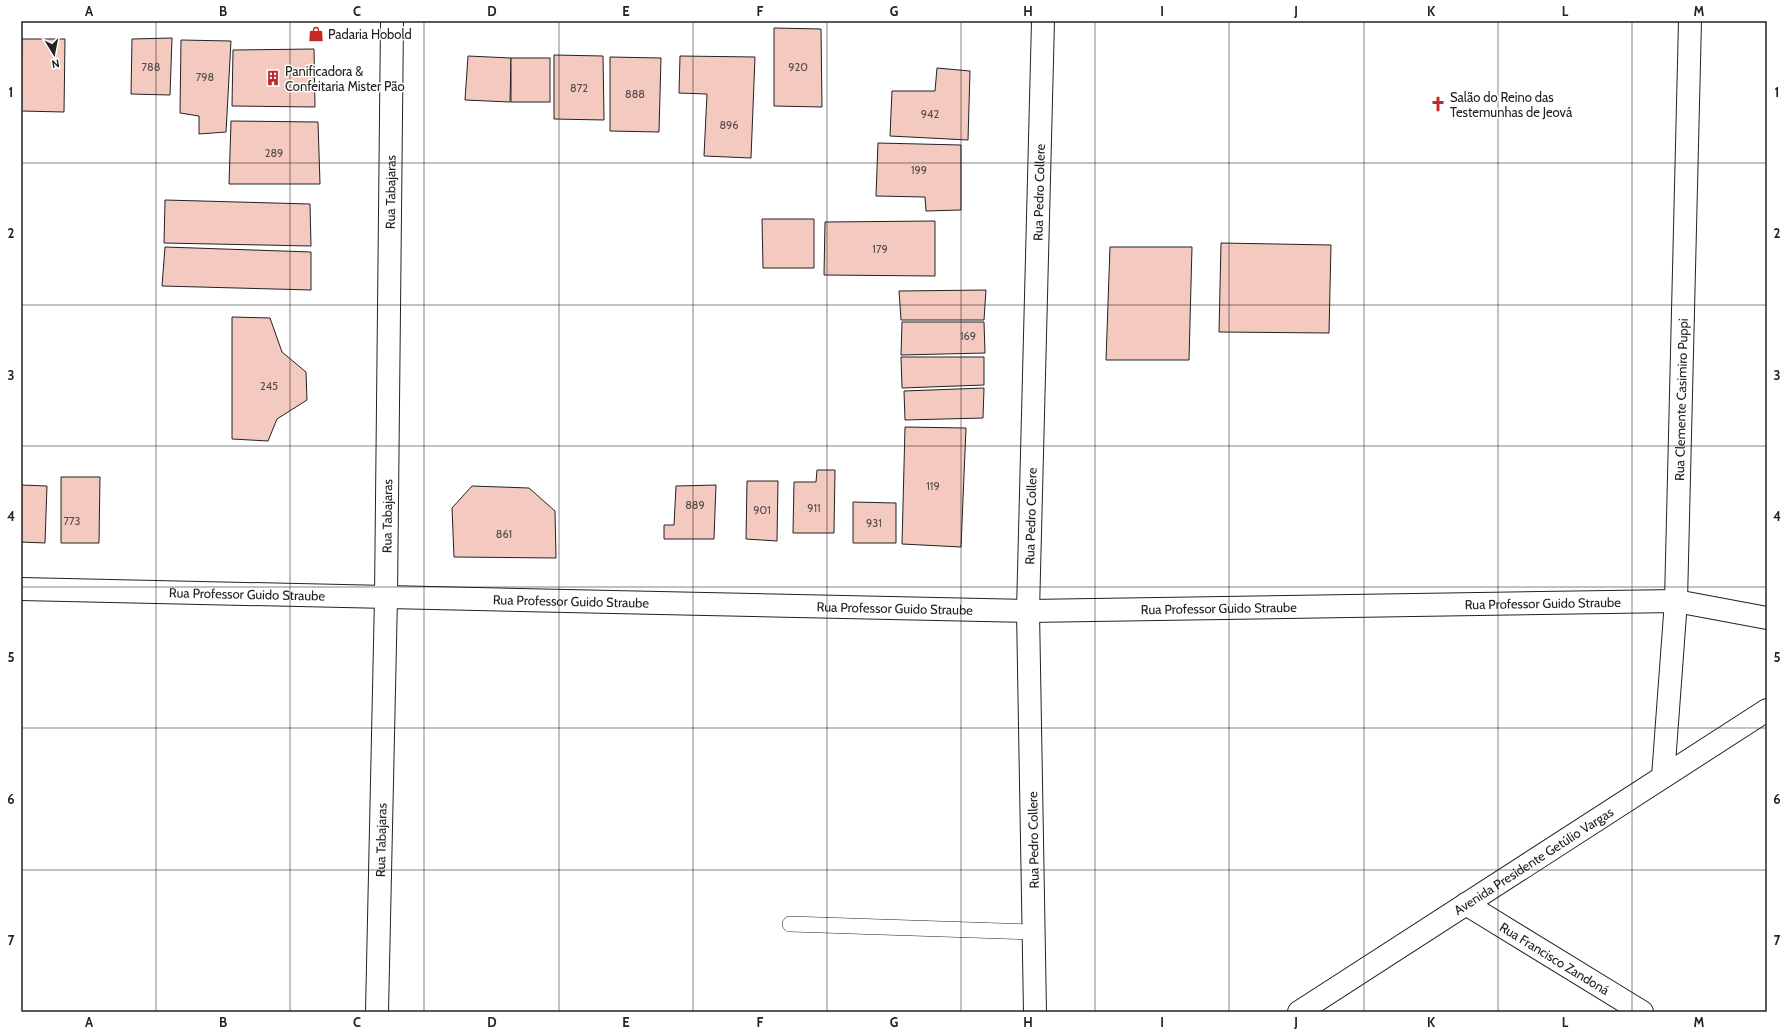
<svg xmlns="http://www.w3.org/2000/svg" width="1788" height="1033" viewBox="0 0 1788 1033" font-family="Cabin,sans-serif">
	<rect width="100%" height="100%" fill="#fff"/>
	<!-- building -->
	<g fill="#f3c9c0" stroke="#222">
		<path d="M774 28 821 29 822 107 774 106Z"/>
		<path d="M172 38 170 95 131 94 132 39Z"/>
		<path d="M22 39H65L64 112 21 111Z"/>
		<path d="M181 40 231 41 226 132 199 134V116L180 113Z"/>
		<path d="M314 49 315 107 232 106 233 50Z"/>
		<path d="M554 55 603 56 604 120 554 119Z"/>
		<path d="M468 56 511 58 510 102 465 100Z"/>
		<path d="M680 56 755 57 751 158 704 156 707 94 679 93Z"/>
		<path d="M610 57 661 58 659 132 610 131Z"/>
		<rect x="511" y="58" width="39" height="44"/>
		<path d="M937 68 970 71 968 140 890 136 892 91H935Z"/>
		<path d="M231 121 318 122 320 184H229Z"/>
		<path d="M878 143 961 145V210L926 211 925 197 876 196Z"/>
		<path d="M165 200 310 204 311 246 164 243Z"/>
		<path d="M762 219H814V268H763Z"/>
		<path d="M935 221V276L824 275 825 222Z"/>
		<path d="M1221 243 1331 245 1329 333 1219 332Z"/>
		<path d="M165 247 311 252V290L162 286Z"/>
		<path d="M1110 247H1192L1189 360H1106Z"/>
		<path d="M986 290 984 320H901L899 291Z"/>
		<path d="M232 317 270 318 282 352 306 372 307 400 277 419 268 441 232 439Z"/>
		<path d="M902 322H984L985 353 901 355Z"/>
		<path d="M901 357H984V385L902 388Z"/>
		<path d="M984 388 983 418 905 420 904 391Z"/>
		<path d="M905 427 966 428 961 547 902 544Z"/>
		<path d="M817 470H835L834 533H793L794 482H816Z"/>
		<path d="M61 477H100L99 543H61Z"/>
		<path d="M747 481H778L777 541 746 539Z"/>
		<path d="M21 485 47 486 45 543 21 542Z"/>
		<path d="M716 485 714 539H664V525H674L676 486Z"/>
		<path d="M472 486 529 488 555 511 556 558 454 557 452 508Z"/>
		<path d="M853 502 896 503V543H853Z"/>
	</g>
	<g fill="none" stroke-linecap="round" stroke-linejoin="round">
		<defs>
			<path id="lane" d="M790 924 1035 932"/>
			<g id="street">
				<path id="s1" d="M21 589 1028 611 1676 601 1767 618"/>
				<path id="s2" d="M1663 777 1676 601 1690 21"/>
				<path id="s3" d="M1466 904 1642 1012"/>
				<path id="s4" d="M1035 1012 1028 611 1043 21"/>
			</g>
			<g id="secondary">
				<path id="s5" d="M377 1012 386 597 392 21"/>
				<path id="s6" d="M1299 1012 1767 710"/>
			</g>
		</defs>
		<!-- lane casing -->
		<use href="#lane" stroke="#222" stroke-width="16"/>
		<!-- street casing -->
		<use href="#street" stroke="#222" stroke-width="24"/>
		<!-- secondary casing -->
		<use href="#secondary" stroke="#222" stroke-width="24"/>
		<!-- lane -->
		<use href="#lane" stroke="#fff" stroke-width="15"/>
		<!-- street -->
		<use href="#street" stroke="#fff" stroke-width="22"/>
		<!-- secondary -->
		<use href="#secondary" stroke="#fff" stroke-width="22"/>
	</g>
	<!-- grid -->
	<path fill="none" stroke="#222" stroke-width="1" stroke-opacity="0.55" d="M156 21V1012M290 21V1012M424 21V1012M559 21V1012M693 21V1012M827 21V1012M961 21V1012M1095 21V1012M1229 21V1012M1364 21V1012M1498 21V1012M1632 21V1012M21 163H1767M21 305H1767M21 446H1767M21 587H1767M21 728H1767M21 870H1767"/>
	<!-- icons -->
	<defs>
		<symbol id="shop-bare" viewBox="-9 -9 18 18"><path d="M-5-2.5h2.3a2.7 3.5 0 0 1 5.4 0H5L5.5 6h-11ZM-1.5-2.5h3a1.5 2.3 0 0 0-3 0Z" fill="#c62828" stroke="#fff" stroke-width="2.5" paint-order="stroke"/></symbol>
		<symbol id="building-bare" viewBox="-9 -9 18 18"><path d="M-4-6H4V6H1V3H-1V6H-4ZM-2.5-4.3h1.7v1.8h-1.7ZM.8-4.3h1.7v1.8H.8ZM-2.5-1h1.7V.8h-1.7ZM.8-1h1.7V.8H.8Z" fill="#c62828" stroke="#fff" stroke-width="2.5" paint-order="stroke"/></symbol>
		<symbol id="church-bare" viewBox="-9 -9 18 18"><path d="M-1.2-6h2.4v3.5h3.3v2.4h-3.3V6h-2.4V-.1h-3.3v-2.4h3.3Z" fill="#c62828" stroke="#fff" stroke-width="2.5" paint-order="stroke"/></symbol>
	</defs>
	<g fill-rule="evenodd">
		<use href="#shop-bare" x="305" y="23" width="22" height="22"/>
		<use href="#building-bare" x="262" y="67" width="22" height="22"/>
		<use href="#church-bare" x="1427" y="93" width="22" height="22"/>
	</g>
	<g text-anchor="middle" stroke-width="3" stroke-linejoin="round" paint-order="stroke">
		<!-- number labels -->
		<g font-size="11" fill="#564c4a">
			<text x="151" y="71">788</text>
			<text x="798" y="71">920</text>
			<text x="205" y="81">798</text>
			<text x="579" y="92">872</text>
			<text x="635" y="98">888</text>
			<text x="930" y="118">942</text>
			<text x="729" y="129">896</text>
			<text x="274" y="157">289</text>
			<text x="919" y="174">199</text>
			<text x="880" y="253">179</text>
			<text x="968" y="340">169</text>
			<text x="269" y="390">245</text>
			<text x="933" y="490">119</text>
			<text x="695" y="509">889</text>
			<text x="814" y="512">911</text>
			<text x="762" y="514">901</text>
			<text x="72" y="525">773</text>
			<text x="874" y="527">931</text>
			<text x="504" y="538">861</text>
		</g>
		<!-- poi labels -->
		<g font-size="13" fill="#222" stroke="#fff" text-anchor="start">
			<text x="328" y="39">Padaria Hobold</text>
			<text x="285" y="76">Panificadora &amp;<tspan x="285" dy="15">Confeitaria Mister Pão</tspan></text>
			<text x="1450" y="102">Salão do Reino das<tspan x="1450" dy="15">Testemunhas de Jeová</tspan></text>
		</g>
		<!-- street labels -->
		<g font-size="13" fill="#222" stroke="#fff">
			<text dy="5" stroke="none"><textPath href="#s5" startOffset="820">Rua Tabajaras</textPath></text>
			<text dy="5" stroke="none"><textPath href="#s4" startOffset="820">Rua Pedro Collere</textPath></text>
			<text dy="5" stroke="none"><textPath href="#s2" startOffset="378">Rua Clemente Casimiro Puppi</textPath></text>
			<text dy="5" stroke="none"><textPath href="#s4" startOffset="496">Rua Pedro Collere</textPath></text>
			<text dy="5" stroke="none"><textPath href="#s5" startOffset="496">Rua Tabajaras</textPath></text>
			<text dy="5" stroke="none"><textPath href="#s1" startOffset="226">Rua Professor Guido Straube</textPath></text>
			<text dy="5" stroke="none"><textPath href="#s1" startOffset="550">Rua Professor Guido Straube</textPath></text>
			<text dy="5" stroke="none"><textPath href="#s1" startOffset="1522">Rua Professor Guido Straube</textPath></text>
			<text dy="5" stroke="none"><textPath href="#s1" startOffset="874">Rua Professor Guido Straube</textPath></text>
			<text dy="5" stroke="none"><textPath href="#s1" startOffset="1198">Rua Professor Guido Straube</textPath></text>
			<text dy="5" stroke="none"><textPath href="#s5" startOffset="172">Rua Tabajaras</textPath></text>
			<text transform="translate(1033 840) rotate(-91)" y="5">Rua Pedro Collere</text>
			<text dy="5" stroke="none"><textPath href="#s6" startOffset="279">Avenida Presidente Getúlio Vargas</textPath></text>
			<text dy="5" stroke="none"><textPath href="#s3" startOffset="104">Rua Francisco Zandoná</textPath></text>
		</g>
	</g>
	<!-- border -->
	<rect width="1788" height="1033" fill="none" stroke="#ffffff" stroke-width="44"/>
	<!-- north arrow -->
	<g transform="translate(54 54) rotate(170)" stroke="#ffffff" stroke-width="3" paint-order="stroke">
	<path d="M0-3L7 15L0 10L-7 15Z" fill="#222222"/>
	<text y="-6" font-size="11" font-weight="bold" text-anchor="middle" fill="#222222">N</text>
	</g>
	<rect x="22" y="22" width="1744" height="989" fill="none" stroke="#222" stroke-width="1.5"/>
	<g font-size="13" text-anchor="middle" font-weight="bold" fill="#222">
		<text x="89" y="16">A</text>
		<text x="223" y="16">B</text>
		<text x="357" y="16">C</text>
		<text x="492" y="16">D</text>
		<text x="626" y="16">E</text>
		<text x="760" y="16">F</text>
		<text x="894" y="16">G</text>
		<text x="1028" y="16">H</text>
		<text x="1162" y="16">I</text>
		<text x="1296" y="16">J</text>
		<text x="1431" y="16">K</text>
		<text x="1565" y="16">L</text>
		<text x="1699" y="16">M</text>
		<text x="11" y="97">1</text>
		<text x="1777" y="97">1</text>
		<text x="11" y="238">2</text>
		<text x="1777" y="238">2</text>
		<text x="11" y="380">3</text>
		<text x="1777" y="380">3</text>
		<text x="11" y="521">4</text>
		<text x="1777" y="521">4</text>
		<text x="11" y="662">5</text>
		<text x="1777" y="662">5</text>
		<text x="11" y="804">6</text>
		<text x="1777" y="804">6</text>
		<text x="11" y="945">7</text>
		<text x="1777" y="945">7</text>
		<text x="89" y="1027">A</text>
		<text x="223" y="1027">B</text>
		<text x="357" y="1027">C</text>
		<text x="492" y="1027">D</text>
		<text x="626" y="1027">E</text>
		<text x="760" y="1027">F</text>
		<text x="894" y="1027">G</text>
		<text x="1028" y="1027">H</text>
		<text x="1162" y="1027">I</text>
		<text x="1296" y="1027">J</text>
		<text x="1431" y="1027">K</text>
		<text x="1565" y="1027">L</text>
		<text x="1699" y="1027">M</text>
	</g>
</svg>
